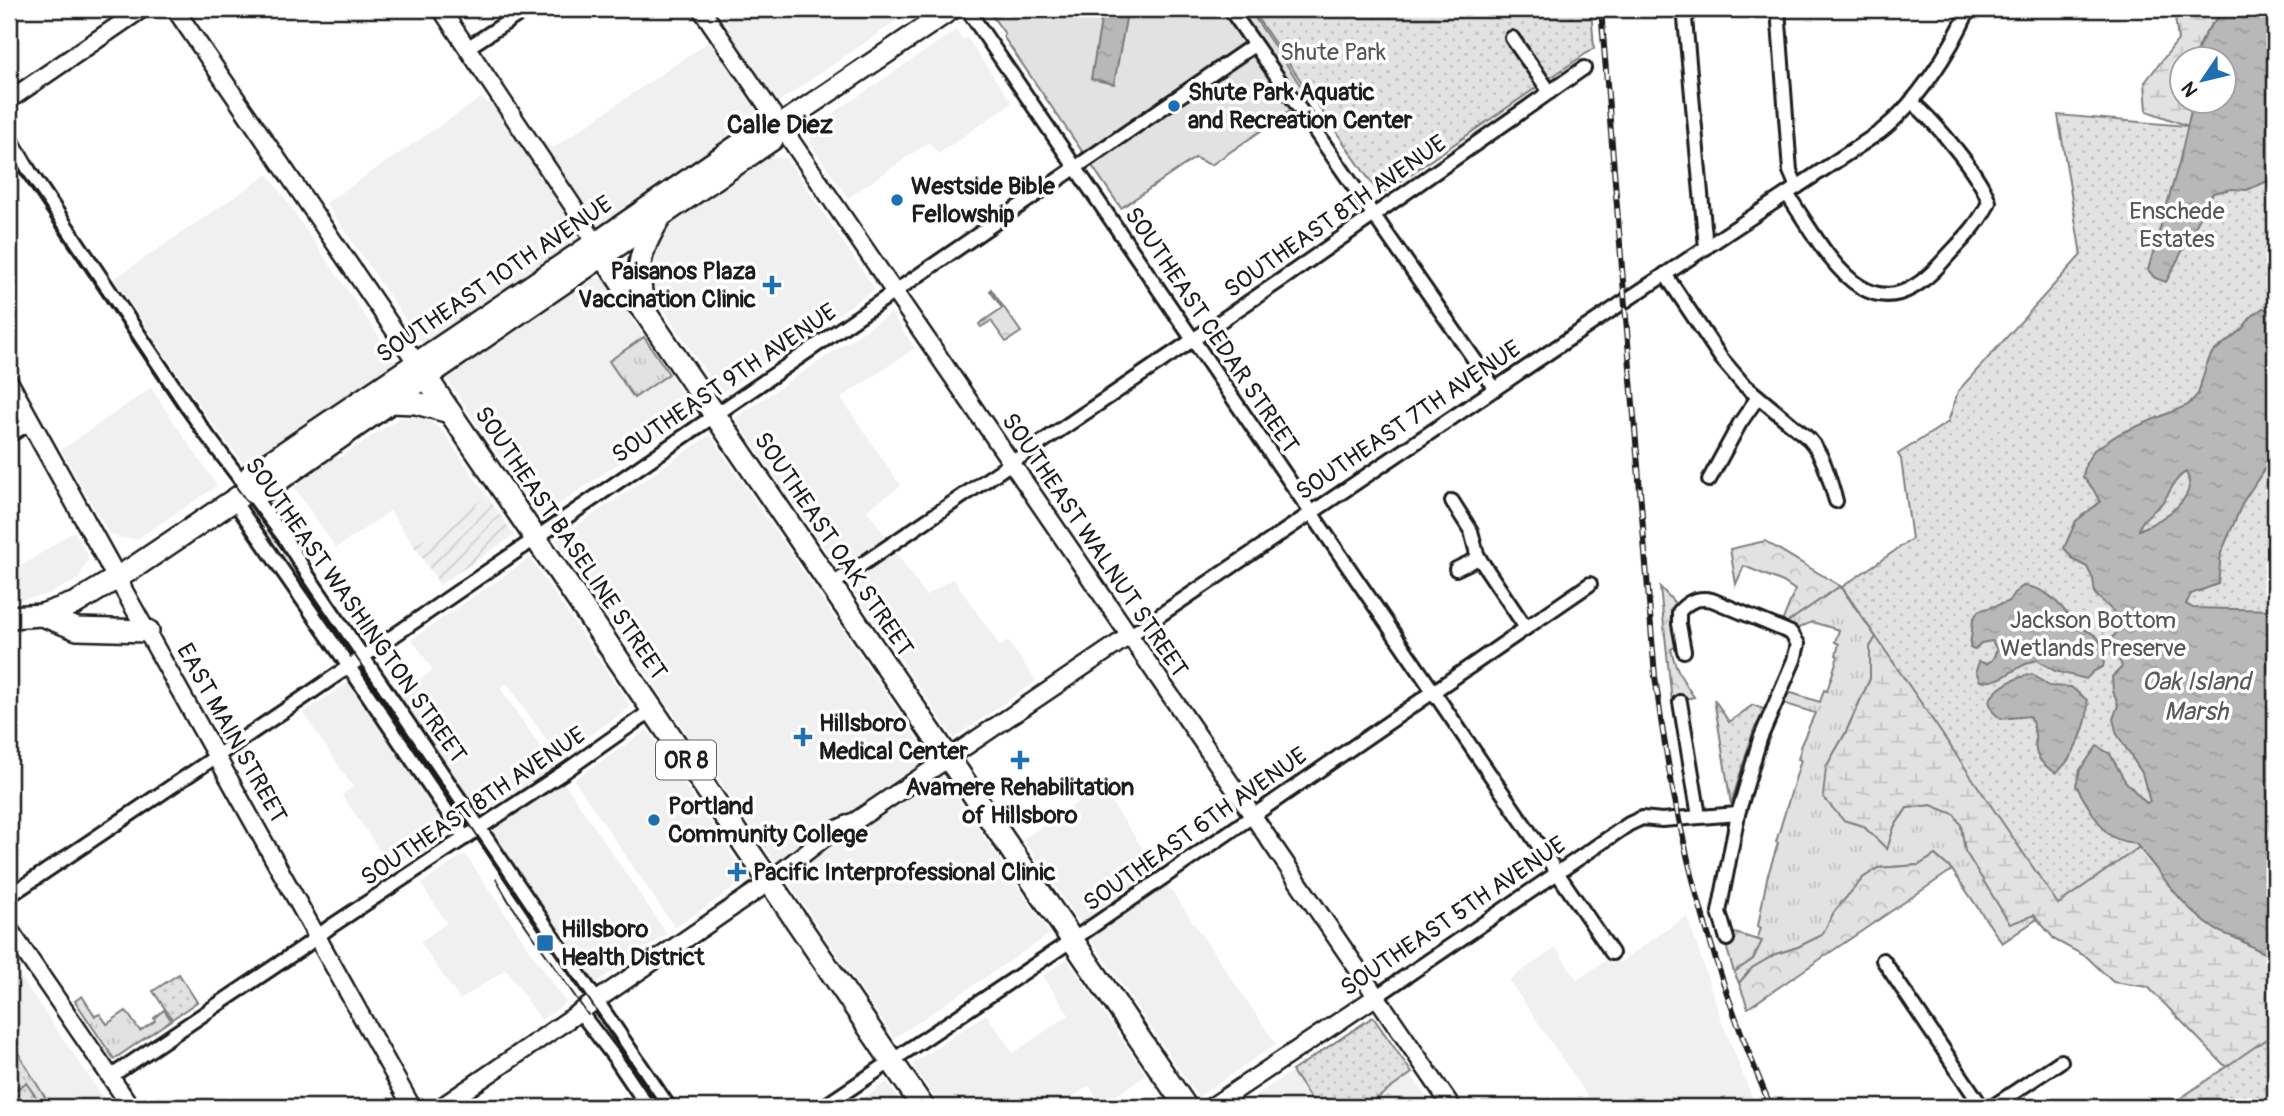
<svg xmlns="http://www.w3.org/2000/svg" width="2284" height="1116" viewBox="0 0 2284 1116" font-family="Pangolin,sans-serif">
	<defs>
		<pattern id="industrial-furrows" width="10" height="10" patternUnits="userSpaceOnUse" patternTransform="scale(1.75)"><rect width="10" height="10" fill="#f0f0f0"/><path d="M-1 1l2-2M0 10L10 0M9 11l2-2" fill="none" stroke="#cdcdcd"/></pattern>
		<pattern id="grass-tufts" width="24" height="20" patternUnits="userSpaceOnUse" patternTransform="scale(1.75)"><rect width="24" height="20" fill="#e2e2e2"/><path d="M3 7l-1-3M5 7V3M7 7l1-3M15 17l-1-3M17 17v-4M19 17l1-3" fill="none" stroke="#c1c1c1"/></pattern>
		<pattern id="forest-crowns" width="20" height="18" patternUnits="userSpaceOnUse" patternTransform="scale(1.75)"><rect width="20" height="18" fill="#e2e2e2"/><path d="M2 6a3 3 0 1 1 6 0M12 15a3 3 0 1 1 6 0" fill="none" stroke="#c1c1c1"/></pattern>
		<pattern id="wetland-marsh" width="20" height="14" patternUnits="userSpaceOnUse" patternTransform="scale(1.75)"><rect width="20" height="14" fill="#e2e2e2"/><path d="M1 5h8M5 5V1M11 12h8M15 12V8" fill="none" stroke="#c1c1c1"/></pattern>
		<pattern id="park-dots" width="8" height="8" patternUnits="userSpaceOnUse" patternTransform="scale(1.75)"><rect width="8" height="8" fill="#e2e2e2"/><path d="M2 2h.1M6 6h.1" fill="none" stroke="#c1c1c1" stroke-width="1.8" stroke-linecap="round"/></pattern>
		<pattern id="water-ripples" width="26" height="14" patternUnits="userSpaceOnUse" patternTransform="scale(1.75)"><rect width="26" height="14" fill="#b8b8b8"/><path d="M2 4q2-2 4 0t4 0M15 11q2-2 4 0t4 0" fill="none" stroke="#9e9e9e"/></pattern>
	</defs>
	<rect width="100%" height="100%" fill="#fff"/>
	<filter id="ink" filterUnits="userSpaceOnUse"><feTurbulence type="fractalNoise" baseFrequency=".0143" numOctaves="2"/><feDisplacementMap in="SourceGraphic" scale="14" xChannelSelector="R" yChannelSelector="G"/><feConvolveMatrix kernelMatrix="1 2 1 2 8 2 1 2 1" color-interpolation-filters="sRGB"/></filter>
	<g filter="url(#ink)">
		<!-- built -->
		<g fill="#f0f0f0">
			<path d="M717 9H914L423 345 326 203 481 98 553 148 729 28Z"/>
			<path d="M956 30 963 40 967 38 1012 103 938 154 929 142 848 198 810 143 813 127Z"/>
			<path d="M769 157 786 158 875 289 720 394 656 298 651 277 652 260 662 235 676 220Z"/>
			<path d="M268 174 397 363 249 463 244 464 209 419 114 279Z"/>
			<path d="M594 277 604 278 644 337 609 361 635 398 669 374 695 411 540 517 446 378Z"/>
			<path d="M891 313 915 348 841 398 901 486 867 510 926 596 953 578 1000 646 1008 641 1036 681 954 738 735 418Z"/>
			<path d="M151 388 217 486 137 539 121 538 108 532 61 450Z"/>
			<path d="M418 417 431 422 443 431 487 496 414 546 390 511 336 548 294 487 335 457 339 458 400 418Z"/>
			<path d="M710 435 1050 934 894 1038 556 540Z"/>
			<path d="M74 531 89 557 79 579 46 595 9 602V562L14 571Z"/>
			<path d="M530 558 631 707 558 757 507 683 500 688 667 934 594 984 477 812 392 869 342 795 353 787 303 713 350 681 400 755 426 738 397 695 433 670 412 639Z"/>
			<path d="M647 730 748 878 675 928 574 780Z"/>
			<path d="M1101 787 1276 1044 1198 1097 1023 839Z"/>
			<path d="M465 854 566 1003 541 1020 506 969 460 1000 420 942 447 923 421 884Z"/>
			<path d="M1687 916 1723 1025 1756 1107H1595L1509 980 1556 948 1577 980 1608 959 1612 963 1617 960 1619 963Z"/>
			<path d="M1067 959 1146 1075 1102 1105 1089 1086 1057 1107H941L912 1064 986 1014 1013 1053 1069 1015 1043 976Z"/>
			<path d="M9 960 96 1087 110 1107H9Z"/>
			<path d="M1372 1017 1433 1107H1239Z"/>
			<path d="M887 1082 904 1107H850Z"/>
		</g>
		<!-- industrial -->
		<path fill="url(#industrial-furrows)" d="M487 496 514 535 440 585 414 546Z"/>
		<!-- grass -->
		<g fill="url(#grass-tufts)" stroke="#7f7f7f" stroke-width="2">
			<path d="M644 337 669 374 634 398 609 361Z"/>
			<path d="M1840 586 1876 637 1870 647V679L1845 734 1826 767 1843 820 1863 826 1887 849 1894 827 1907 808 1932 805 1954 814 1961 825 1965 851 2010 923 2034 915 2037 919 2002 943 1952 870 1935 855 1919 865 1878 868 1863 878 1853 890 1834 912 1823 935 1798 947 1776 954 1752 968 1739 983 1734 972 1753 959 1761 941 1757 940 1761 928 1758 926 1767 878 1778 843 1776 842 1801 760 1798 759 1801 748 1800 747 1815 713 1783 703 1788 692 1820 702 1824 690 1827 691 1838 656 1836 655 1839 644 1835 642 1839 630 1812 622 1796 629 1786 623Z"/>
			<path d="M82 996 95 1016 100 1014 107 1024 126 1011 140 1031 155 1021 154 1018 164 1010 171 1020 114 1059 75 1001Z"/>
			<path d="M9 1038C23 1060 34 1081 49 1103L43 1107 26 1083 17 1089 9 1077Z"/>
		</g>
		<!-- forest -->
		<g fill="url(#forest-crowns)" stroke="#7f7f7f" stroke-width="2">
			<path d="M991 289 1021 332 1006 342 991 321 981 327 979 324 1002 308 990 291Z"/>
			<path d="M1765 541 1840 586 1786 623 1782 622 1795 590 1783 582 1744 566 1736 584 1730 549Z"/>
			<path d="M1660 587 1674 602 1677 646 1671 649C1675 668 1683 681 1694 697L1672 702Z"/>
			<path d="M1935 855 1952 870 1748 1008 1739 983 1752 968 1776 954 1798 947 1822 935 1834 912 1850 893 1863 878 1878 868 1919 865Z"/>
			<path d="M1721 929 1762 941 1753 959 1734 972Z"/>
		</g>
		<!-- wetland -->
		<g fill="url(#wetland-marsh)" stroke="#7f7f7f" stroke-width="2">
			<path d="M2174 9H2233C2210 18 2203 37 2194 59L2182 60V102H2190L2191 111 2188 126 2147 111 2145 82 2178 40Z"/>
			<path d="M1842 587 2136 843C2161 873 2182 907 2215 929 2223 933 2232 936 2240 940 2252 946 2257 951 2270 955L2275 952V1107L2226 1067 2148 987 2113 982 2087 957 2055 940 2034 915 2010 924 1965 851 1961 825 1954 814 1931 805 1907 808 1894 827 1887 849 1863 826 1843 820 1823 797 1826 767 1845 734 1870 679V647L1876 637Z"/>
		</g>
		<!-- park -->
		<g fill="url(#park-dots)" stroke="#7f7f7f" stroke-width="2">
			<path d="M1251 9H1591L1594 48 1380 195Z"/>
			<path d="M2275 9V891L2211 797 2058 904 1842 587 1912 539 1901 459 1898 454 1948 422 1958 391 2081 255 2058 115 2210 128Z"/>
			<path d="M1714 699 1729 722 1753 705 1766 710 1754 729 1731 804Z"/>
			<path d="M179 974 197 1002 172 1019 153 991Z"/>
			<path d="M1373 1017 1412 1073 1365 1107H1316L1292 1071Z"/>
			<path d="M2275 1033V1107H2168Z"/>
			<path d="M26 1083 43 1107H11L9 1104V1095Z"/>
		</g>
		<!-- pitch -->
		<path fill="#e2e2e2" stroke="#7f7f7f" stroke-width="2" d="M990 9H1249L1309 98 1211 165 1195 158 1121 208 1003 36 1005 34 988 10Z"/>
		<!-- water -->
		<g fill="url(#water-ripples)" stroke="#7a7a7a" stroke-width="2" fill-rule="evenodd">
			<path d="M1103 9 1127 13 1114 84 1091 79Z"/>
			<path d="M2233 9H2275V178L2247 190 2232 189 2213 193 2166 282 2155 278 2148 270 2179 163 2191 111 2190 102H2224V60L2194 59C2203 37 2210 18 2233 9Z"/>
			<path d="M2263 308 2275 313 2273 419 2275 449 2269 462 2243 502 2221 553 2218 584 2191 594 2186 604 2193 608 2275 610V952L2270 955C2257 951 2252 946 2241 940 2232 936 2223 934 2215 929 2182 908 2161 873 2136 844 2127 842 2118 841 2110 835 2101 829 2081 795 2076 785L2080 770 2097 746 2110 754 2125 781 2146 803 2150 802 2142 773 2117 734 2113 719 2118 705 2113 691 2112 677 2122 667 2117 652 2110 640 2120 629 2117 615 2095 594 2093 579 2087 567 2074 560 2064 548 2076 521 2100 502 2093 489 2083 477 2086 463 2094 450 2119 434 2188 405 2198 394 2206 366 2212 353 2242 329 2251 317ZM2186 472C2201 499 2160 521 2139 530 2141 518 2154 512 2161 504 2171 493 2173 479 2186 472Z"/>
			<path d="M2023 586C2051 588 2061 608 2078 626 2083 630 2082 628 2088 631 2103 638 2107 653 2103 667L2094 671 2086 679 2055 671 2037 660C2016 664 2003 685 1980 681L1976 671 1979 661 1986 664 1992 660 1997 650 1992 641 1981 643 1974 650 1970 648 1973 620 1978 611 2008 602 2014 593Z"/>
			<path d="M2032 674 2049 686 2071 687 2087 700C2091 721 2073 760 2056 773 2022 753 2044 741 2029 716L2001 719 1993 712 1989 701C1998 685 2014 678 2032 674Z"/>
		</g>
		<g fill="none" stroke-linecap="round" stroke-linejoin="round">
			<defs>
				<g id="minor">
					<path d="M967 9 1612 953"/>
					<path d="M1230 9 1495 389"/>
					<path d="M1692 9 1685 19 1706 248"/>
					<path d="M1778 9 1790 171 1797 187"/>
					<path d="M1512 38 1550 92"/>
					<path d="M467 48 527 9"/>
					<path d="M9 136 30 172 203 430 285 538 308 576 669 1107"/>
					<path d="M1787 194C1826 251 1869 346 1943 261 1959 243 1979 225 1989 202 1980 174 1935 122 1912 102"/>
					<path d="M1665 274 1721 358 1743 384 1809 439C1825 457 1829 479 1836 501"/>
					<path d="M9 435 31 423"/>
					<path d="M1709 480 1740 423 1758 397"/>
					<path d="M234 501 339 652 465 838"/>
					<path d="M1452 501 1471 531 1477 554 1481 561 1526 628"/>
					<path d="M1456 569 1479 558"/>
					<path d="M830 586 1284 278 1584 68"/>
					<path d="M1129 636 1625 301 1880 132C1917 103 1950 52 1969 9"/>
					<path d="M1684 651 1679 624V612C1688 601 1698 597 1712 600L1791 633 1798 644 1794 660 1760 739 1738 814 1719 912 1727 939"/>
					<path d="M1680 702 1699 816"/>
					<path d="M9 896 303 698 1254 45"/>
					<path d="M1883 960 1982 1107"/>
					<path d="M1377 996 1629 824 1642 818 1662 820 1738 814"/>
					<path d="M580 1012 615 1058 648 1107"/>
					<path d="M110 1077 305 946 330 927 564 772 652 710"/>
					<path d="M823 1107 1084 932 1590 584"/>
					<path d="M1992 1107 2061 1061"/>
				</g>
				<g id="tertiary">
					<path d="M175 9 416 362"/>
					<path d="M441 9 573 206 595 243"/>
					<path d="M701 9 1452 1107"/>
					<path d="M9 100 142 9"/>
					<path d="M117 578 412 1107"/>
					<path d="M833 831 857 820 1129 636"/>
					<path d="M9 929 131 1107"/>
					<path d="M441 1107 759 889 828 835"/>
					<path d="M1211 1107 1377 996"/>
				</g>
				<path id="secondary" d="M9 383 117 578"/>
				<g id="primary">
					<path d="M595 243 765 126 780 125"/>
					<path d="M391 402 773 140 780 125 952 9"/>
				</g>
				<g id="trunk">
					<path d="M644 310C636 269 637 255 659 219"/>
					<path d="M426 377 923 1107"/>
					<path d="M249 490 251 475 595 243 626 290 645 312 1186 1107"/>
					<path d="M42 615 77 629 148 631"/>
					<path d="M9 617 42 615 76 603 133 568 249 490 263 491 391 402 416 403 450 412"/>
				</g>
			</defs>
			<!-- minor casing -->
			<use href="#minor" stroke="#1c1c1c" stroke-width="18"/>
			<!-- tertiary casing -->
			<use href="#tertiary" stroke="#1c1c1c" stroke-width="21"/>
			<!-- secondary casing -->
			<use href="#secondary" stroke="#1c1c1c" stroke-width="23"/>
			<!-- primary casing -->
			<use href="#primary" stroke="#1c1c1c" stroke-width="24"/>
			<!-- trunk casing -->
			<use href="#trunk" stroke="#1c1c1c" stroke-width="26"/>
			<!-- minor -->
			<use href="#minor" stroke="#fff" stroke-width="12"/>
			<!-- tertiary -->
			<use href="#tertiary" stroke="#fff" stroke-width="16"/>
			<!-- secondary -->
			<use href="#secondary" stroke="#fff" stroke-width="18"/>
			<!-- primary -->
			<use href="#primary" stroke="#fff" stroke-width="19"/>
			<!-- trunk -->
			<use href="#trunk" stroke="#fff" stroke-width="21"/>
			<!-- tram -->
			<g stroke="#1c1c1c" stroke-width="2">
				<path d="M9 157 177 407 288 557 662 1107"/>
				<path d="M496 879 508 900 588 1015"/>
			</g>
			<defs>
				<path id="rail" d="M1601 9 1655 676C1674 829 1710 966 1771 1107"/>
			</defs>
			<!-- rail casing -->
			<use href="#rail" stroke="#1c1c1c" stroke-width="6"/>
			<!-- rail -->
			<use href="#rail" stroke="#fff" stroke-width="3.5" stroke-dasharray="10" stroke-linecap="butt"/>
		</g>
	</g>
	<!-- markers -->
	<g fill="#1f6fb2" stroke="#fff" stroke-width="2.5">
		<circle cx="1174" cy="106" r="7"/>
		<circle cx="897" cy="200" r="7"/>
		<path d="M768.5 274.5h7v7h7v7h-7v7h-7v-7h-7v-7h7z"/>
		<path d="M799.5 726.5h7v7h7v7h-7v7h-7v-7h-7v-7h7z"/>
		<path d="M1016.5 749.5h7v7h7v7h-7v7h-7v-7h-7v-7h7z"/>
		<circle cx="654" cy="820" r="7"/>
		<path d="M733.5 861.5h7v7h7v7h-7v7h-7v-7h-7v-7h7z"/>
		<rect x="536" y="934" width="18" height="18" rx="3.5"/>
	</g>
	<g text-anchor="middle" stroke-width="7" stroke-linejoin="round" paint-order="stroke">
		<!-- shield labels -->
		<rect fill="#fff" stroke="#606060" stroke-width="2" x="656" y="740.5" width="60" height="39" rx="5"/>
		<g font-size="23" font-weight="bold" fill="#1c1c1c">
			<text x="686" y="768">OR 8</text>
		</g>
		<!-- park labels -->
		<g font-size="24" fill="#575757" stroke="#fff">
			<text x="1333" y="60">Shute Park</text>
			<text x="2177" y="219">Enschede<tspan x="2177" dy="28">Estates</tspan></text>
			<text x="2093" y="628">Jackson Bottom<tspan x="2093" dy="28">Wetlands Preserve</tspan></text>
		</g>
		<!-- poi labels -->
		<g font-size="24" font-weight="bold" fill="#1c1c1c" stroke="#fff" text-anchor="start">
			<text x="1188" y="100">Shute Park Aquatic<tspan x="1188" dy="28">and Recreation Center</tspan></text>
			<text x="911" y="194">Westside Bible<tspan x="911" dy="28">Fellowship</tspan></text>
			<text x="756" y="279" text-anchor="end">Paisanos Plaza<tspan x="756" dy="28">Vaccination Clinic</tspan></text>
			<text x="819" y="731">Hillsboro<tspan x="819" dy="28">Medical Center</tspan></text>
			<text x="1020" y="795" text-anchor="middle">Avamere Rehabilitation<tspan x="1020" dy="28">of Hillsboro</tspan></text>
			<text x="668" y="814">Portland<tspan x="668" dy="28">Community College</tspan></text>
			<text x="753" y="880">Pacific Interprofessional Clinic</text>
			<text x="561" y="937">Hillsboro<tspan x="561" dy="28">Health District</tspan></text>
		</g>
		<!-- street labels -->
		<g font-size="24" fill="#1c1c1c" stroke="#fff">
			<text transform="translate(1335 216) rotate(-35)" y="8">SOUTHEAST 8TH AVENUE</text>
			<text transform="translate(494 279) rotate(-34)" y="8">SOUTHEAST 10TH AVENUE</text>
			<text transform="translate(1212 330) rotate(56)" y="8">SOUTHEAST CEDAR STREET</text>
			<text transform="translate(724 383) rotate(-34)" y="8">SOUTHEAST 9TH AVENUE</text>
			<text transform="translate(1408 420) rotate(-34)" y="8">SOUTHEAST 7TH AVENUE</text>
			<text transform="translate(571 543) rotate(56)" y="8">SOUTHEAST BASELINE STREET</text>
			<text transform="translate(834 544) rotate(56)" y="8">SOUTHEAST OAK STREET</text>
			<text transform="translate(1095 545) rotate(56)" y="8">SOUTHEAST WALNUT STREET</text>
			<text transform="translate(356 610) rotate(55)" y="8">SOUTHEAST WASHINGTON STREET</text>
			<text transform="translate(232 733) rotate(61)" y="8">EAST MAIN STREET</text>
			<text transform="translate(473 806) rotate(-34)" y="8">SOUTHEAST 8TH AVENUE</text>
			<text transform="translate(1195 829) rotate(-35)" y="8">SOUTHEAST 6TH AVENUE</text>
			<text transform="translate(1453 916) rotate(-34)" y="8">SOUTHEAST 5TH AVENUE</text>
		</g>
		<!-- neighbourhood labels -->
		<g font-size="26" font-weight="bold" fill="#1c1c1c" stroke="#fff">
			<text x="780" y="133">Calle Diez</text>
		</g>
		<!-- water labels -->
		<g font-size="26" font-style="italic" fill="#5a5a5a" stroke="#fff">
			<text x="2196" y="690">Oak Island<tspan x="2196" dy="30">Marsh</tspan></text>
		</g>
	</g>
	<!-- margin -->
	<rect width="2284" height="1116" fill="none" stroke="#fff" stroke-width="35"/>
	<rect x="18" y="18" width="2249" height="1081" fill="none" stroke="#1c1c1c" stroke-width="2.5" filter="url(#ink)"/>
	<!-- north arrow -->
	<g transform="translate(2203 80) rotate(235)"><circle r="33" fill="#ffffff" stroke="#a4a4a4" stroke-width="2"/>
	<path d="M0-5L12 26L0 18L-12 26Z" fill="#1f6fb2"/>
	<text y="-10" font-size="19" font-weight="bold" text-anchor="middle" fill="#1c1c1c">N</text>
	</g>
</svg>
